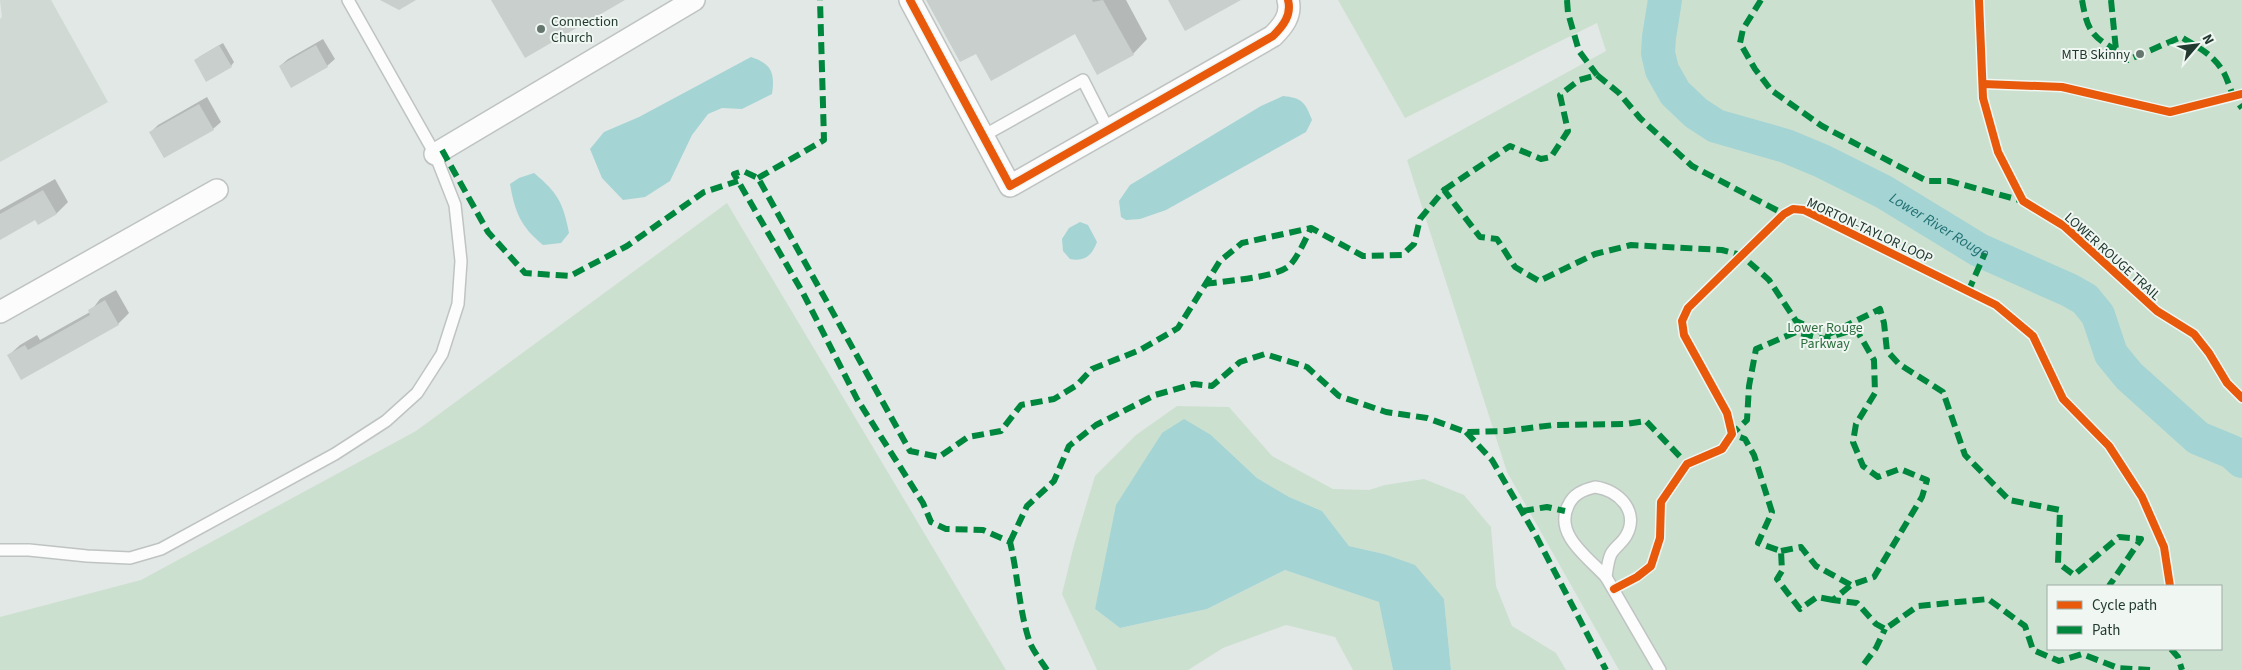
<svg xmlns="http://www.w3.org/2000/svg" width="2242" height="670" viewBox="0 0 2242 670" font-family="'Source Sans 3',sans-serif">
	<rect width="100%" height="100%" fill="#e2e8e5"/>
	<!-- built -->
	<path fill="#d0d9d4" d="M0 0H51L108 102 0 162V19L2 17Z"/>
	<!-- green -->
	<g fill="#cce0d0" fill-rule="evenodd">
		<path d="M1338 0H2242V670H1619L1507 472 1407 160 1606 51 1597 23 1405 118ZM2048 586H2221V649H2048Z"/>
		<path d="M727 203 1006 670H0V617L141 580 416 431Z"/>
		<path d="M1177 406 1229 407 1272 456 1333 489 1369 490 1385 485 1424 479 1464 495 1491 527 1496 586 1512 626 1556 653 1566 670H1451L1444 599 1384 554 1349 546 1322 511 1289 497 1257 478 1211 435 1162 433 1148 456 1095 609 1120 628 1207 609 1285 570 1380 602 1393 670H1353L1335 637 1286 625 1223 648 1188 670H1097L1062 594 1074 545 1095 476 1136 435Z"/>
	</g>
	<!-- water -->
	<g fill="#a4d4d4">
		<path d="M751 57C772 64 775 73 772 94L742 109 722 108 708 114 692 135 670 181 645 197 623 200 602 178 590 149 604 132 639 117Z"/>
		<path d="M1283 96C1302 98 1305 102 1312 120L1306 132 1166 210 1140 219 1126 220 1121 217 1119 201 1130 185 1261 106Z"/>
		<path d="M534 173C558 193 563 203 569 233L561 243 543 245C520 226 515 212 510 184L519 178Z"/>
		<path d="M1080 222 1088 225 1097 242C1092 255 1085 262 1070 259L1063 251 1062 239 1069 228Z"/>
		<path d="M1184 419 1211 435 1257 478 1289 497 1322 511 1349 546 1384 554 1415 565 1444 599 1451 670H1393L1379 602 1285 570 1207 609 1120 628 1095 609 1116 505 1162 433Z"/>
	</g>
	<!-- shadow -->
	<g fill="#0003">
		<path d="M927 0H1126L1147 39 1133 54 1076 33 977 52Z"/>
		<path d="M323 39 335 59 327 66H280L288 59Z"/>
		<path d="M223 43 234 62 231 66 199 57Z"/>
		<path d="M207 97 221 122 213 129 164 157 151 132 158 125Z"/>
		<path d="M55 179 68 202 57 213 36 218 0 239V210Z"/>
		<path d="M116 290 129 313 118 324 8 356 20 345 37 335 40 340 90 312 100 299Z"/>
	</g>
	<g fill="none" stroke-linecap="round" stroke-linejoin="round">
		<!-- river -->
		<path stroke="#a4d4d4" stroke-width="34" id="s1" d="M1665 0 1659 37 1658 53 1662 70 1675 93 1696 113 1716 126 1786 146 1822 161 1884 192 1979 250 2069 290 2085 299 2098 315 2111 354 2129 376 2198 438 2232 452 2242 461"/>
	</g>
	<!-- building -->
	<g fill="#c9cfcc">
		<path d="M380 0H416L399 10Z"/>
		<path d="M491 0H625L525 58Z"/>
		<path d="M926 0H1092L1093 2 1103 0 1134 55 1097 75 1075 34 991 81 976 54 960 62Z"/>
		<path d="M1168 0H1241L1185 31Z"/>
		<path d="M219 45 232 67 206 82 194 60Z"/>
		<path d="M316 45 328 67 291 88 279 66Z"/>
		<path d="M199 104 214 130 164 158 149 132Z"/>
		<path d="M43 190 57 214 38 225 35 220 0 240V214Z"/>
		<path d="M105 300 119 325 21 380 7 355 25 345 28 350 90 315 88 310Z"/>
	</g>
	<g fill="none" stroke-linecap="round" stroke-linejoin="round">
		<defs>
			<g id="lane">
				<path d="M983 136 1083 80 1109 131"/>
				<path d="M1595 487C1619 490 1640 512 1626 536 1622 543 1615 547 1611 554 1608 560 1607 570 1606 577 1589 558 1554 535 1568 506 1573 494 1583 490 1595 487Z"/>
				<path d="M0 550H29L87 556 130 558 161 549 335 454 386 421 417 393 442 354 458 304 461 261 455 205 435 154 348 0"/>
				<path d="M1606 577 1660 670"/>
			</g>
			<g id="street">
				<path d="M910 0 1010 186 1273 36C1283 26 1292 15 1288 0"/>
				<path d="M435 154 694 0"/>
				<path d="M0 312 217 190"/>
			</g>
		</defs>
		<!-- lane casing -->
		<use href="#lane" stroke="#bfc4c2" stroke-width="14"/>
		<!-- street casing -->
		<use href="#street" stroke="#bfc4c2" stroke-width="24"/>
		<!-- lane -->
		<use href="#lane" stroke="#fbfcfb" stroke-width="11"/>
		<!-- street -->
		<use href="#street" stroke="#fbfcfb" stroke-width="21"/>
		<!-- quiet -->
		<g stroke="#00873e" stroke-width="6" stroke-dasharray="12 6" stroke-linecap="butt">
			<path d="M1567 0 1568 13 1579 51 1597 75"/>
			<path d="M1761 0 1743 29 1740 43 1755 69 1771 90 1822 126 1927 181H1949L2023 201"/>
			<path d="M2082 0C2087 28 2090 36 2116 50"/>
			<path d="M2111 0 2116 50 2128 60 2181 37C2198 47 2214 55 2224 73 2231 87 2230 94 2242 108"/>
			<path d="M442 150 488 232 525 273 570 276 627 246 704 192 738 181"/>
			<path d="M758 178 824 140 820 0"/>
			<path d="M1444 190 1510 146 1541 159 1551 157 1568 131 1560 95 1579 80 1597 75 1619 93 1640 118 1692 166 1784 214"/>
			<path d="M1205 284C1224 281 1275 278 1289 266 1297 259 1306 238 1311 228"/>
			<path d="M1968 292 1985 253"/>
			<path d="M1466 432 1492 460 1535 534 1606 670"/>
			<path d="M1522 511 1547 507 1565 511"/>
			<path d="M1010 542 1027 506 1054 481 1069 446 1096 425 1155 395 1194 384 1212 386 1240 362 1265 354 1307 367 1339 396 1386 412 1427 418 1466 432 1506 431 1554 425 1626 424 1646 421 1687 464"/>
			<path d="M1781 551 1801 547 1816 566 1851 585"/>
			<path d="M1833 600 1817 597 1800 609 1777 579 1782 571 1781 551 1758 543 1772 512 1754 455 1745 439 1732 434 1747 420 1749 386 1756 349 1796 332 1824 339 1856 329 1874 360 1875 393 1856 424 1853 442 1863 466 1878 477 1900 469 1927 480 1922 497 1874 577 1851 585 1833 600 1857 603 1876 624 1885 629 1918 606 1988 599 2025 626 2033 650 2059 661 2082 654 2118 668 2150 670"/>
			<path d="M2171 649 2178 657 2182 670"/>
			<path d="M1864 664 1876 648 1885 629"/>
			<path d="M1047 670C1041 661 1034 652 1030 643 1019 611 1018 575 1010 542L983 530 946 529 931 522 923 503 857 399 803 293 734 174 743 171 758 178 910 451 939 457 968 437 1001 431 1021 405 1054 399 1077 385 1092 369 1140 350 1178 328 1220 261 1242 243 1311 228 1363 256 1402 255 1414 244 1420 219 1444 190 1480 237 1497 239 1515 267 1539 281 1595 254 1631 245 1722 250 1741 255 1769 280 1796 321 1827 335 1880 309 1884 323 1887 351 1899 364 1943 392 1965 455 2009 500 2060 510 2058 563 2074 575 2119 537 2141 539 2109 586"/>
		</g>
		<defs>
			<g id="cycleway">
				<path d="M910 0 1010 186 1273 36C1283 26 1292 15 1288 0"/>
				<path d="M1979 0 1983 98 1998 152 2023 201 2064 226 2157 311 2194 334 2209 353 2227 383 2242 398"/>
				<path d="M1983 84 2062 87 2170 112 2242 94"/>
				<path d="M1614 589 1637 577 1651 566 1660 538 1661 502 1687 464 1722 449 1732 434 1727 413 1684 335 1682 321 1688 308 1784 214 1793 209 1804 210 1996 305 2033 336 2063 399 2109 446 2142 497 2164 547 2170 586"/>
			</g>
		</defs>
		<!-- cycleway casing -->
		<use href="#cycleway" stroke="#f0f7f3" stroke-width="11"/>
		<!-- cycleway -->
		<use href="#cycleway" stroke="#e8590c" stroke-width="8"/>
	</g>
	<!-- markers -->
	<g fill="#65766f" stroke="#f0f7f3" stroke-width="2">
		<circle cx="541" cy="29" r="5"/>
		<circle cx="2140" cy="54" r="5"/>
	</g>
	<g text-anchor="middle" stroke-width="4" stroke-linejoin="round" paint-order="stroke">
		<!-- poi labels -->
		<g font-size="14" fill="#223930" stroke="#f0f7f3" text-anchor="start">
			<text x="551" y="26">Connection<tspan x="551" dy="16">Church</tspan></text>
			<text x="2130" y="59" text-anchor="end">MTB Skinny</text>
		</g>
		<!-- street labels -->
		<g font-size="14" fill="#223930" stroke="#f0f7f3">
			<text transform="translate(1870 230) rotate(25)" y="5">MORTON-TAYLOR LOOP</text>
			<text transform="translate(2113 256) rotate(42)" y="5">LOWER ROUGE TRAIL</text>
		</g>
		<!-- park labels -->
		<g font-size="14" fill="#2e6e3e" stroke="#f0f7f3">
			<text x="1825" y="332">Lower Rouge<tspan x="1825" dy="16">Parkway</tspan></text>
		</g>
		<!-- water labels -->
		<g font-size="15" font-style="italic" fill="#1f7072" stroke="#f0f7f3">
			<text dy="5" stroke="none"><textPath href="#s1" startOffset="396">Lower River Rouge</textPath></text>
		</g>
	</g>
	<!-- legend -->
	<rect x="2047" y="585" width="175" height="65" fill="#f0f7f3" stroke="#9eaba5"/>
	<rect x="2057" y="601" width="25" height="8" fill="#e8590c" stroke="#9eaba5"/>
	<text x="2092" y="610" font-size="15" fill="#223930">Cycle path</text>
	<rect x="2057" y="626" width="25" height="8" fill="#00873e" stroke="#9eaba5"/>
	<text x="2092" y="635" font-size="15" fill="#223930">Path</text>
	<!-- north arrow -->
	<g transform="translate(2197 45) rotate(62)" stroke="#f0f7f3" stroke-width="4" paint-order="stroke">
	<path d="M0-4L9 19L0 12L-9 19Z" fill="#223930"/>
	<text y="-8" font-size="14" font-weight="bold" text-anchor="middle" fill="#223930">N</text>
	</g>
</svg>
